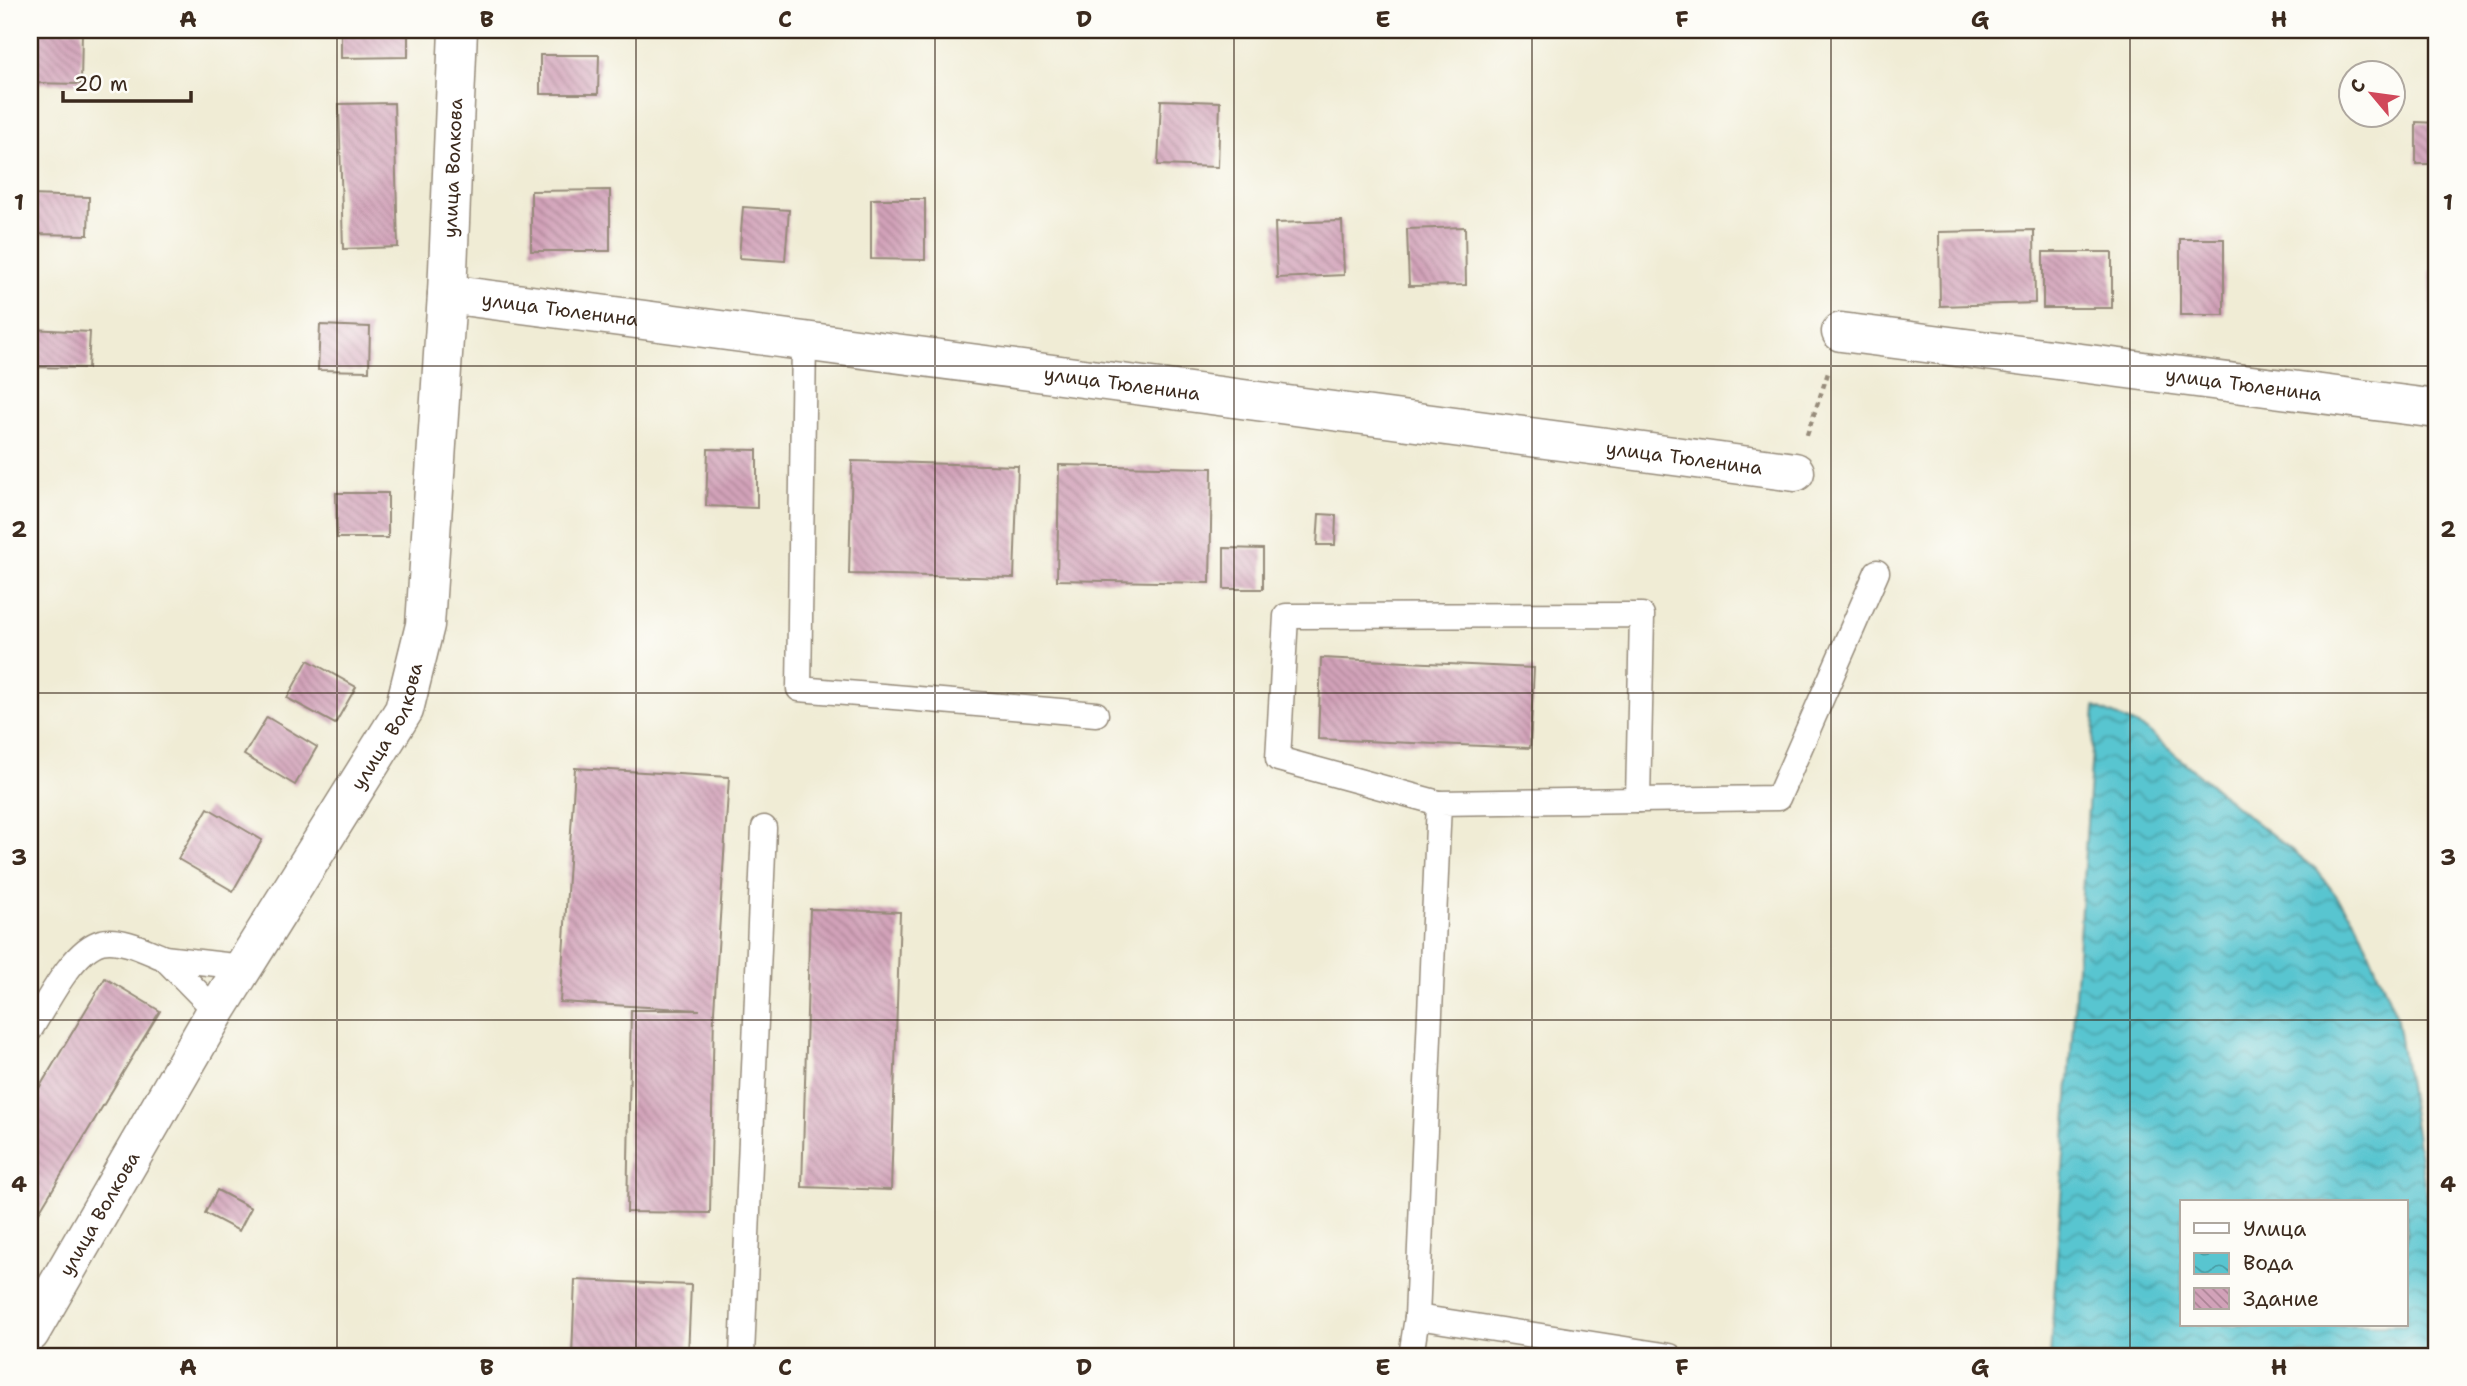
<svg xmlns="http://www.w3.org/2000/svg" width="2467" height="1386" viewBox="0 0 2467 1386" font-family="'Shantell Sans',sans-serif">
	<defs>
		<pattern id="water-waves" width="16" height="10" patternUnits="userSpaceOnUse" patternTransform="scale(1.75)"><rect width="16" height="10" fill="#58c5d0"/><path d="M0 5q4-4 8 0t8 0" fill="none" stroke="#4aa0a8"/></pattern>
		<pattern id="building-back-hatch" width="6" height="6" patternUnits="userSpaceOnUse" patternTransform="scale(1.75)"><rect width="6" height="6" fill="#d2a2b9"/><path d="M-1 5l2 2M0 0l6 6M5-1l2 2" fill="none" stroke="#ac8496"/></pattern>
	</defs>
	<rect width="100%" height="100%" fill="#fdfcf7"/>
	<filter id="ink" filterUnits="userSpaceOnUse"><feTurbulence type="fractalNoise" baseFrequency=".0143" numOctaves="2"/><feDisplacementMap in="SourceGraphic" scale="14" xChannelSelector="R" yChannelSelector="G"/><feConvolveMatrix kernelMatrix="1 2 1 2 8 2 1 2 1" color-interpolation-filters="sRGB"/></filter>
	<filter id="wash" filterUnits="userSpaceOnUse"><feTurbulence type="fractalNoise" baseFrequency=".00686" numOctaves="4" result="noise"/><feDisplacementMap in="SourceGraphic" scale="28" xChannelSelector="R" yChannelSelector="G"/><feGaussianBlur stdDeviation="1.57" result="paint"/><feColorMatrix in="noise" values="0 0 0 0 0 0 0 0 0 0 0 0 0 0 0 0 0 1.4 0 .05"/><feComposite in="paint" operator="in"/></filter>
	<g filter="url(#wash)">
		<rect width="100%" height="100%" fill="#f0ecd5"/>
		<!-- water -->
		<path fill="url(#water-waves)" stroke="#4a7877" stroke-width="2" fill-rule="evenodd" d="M2095 707 2145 729 2244 813 2316 869 2357 923 2396 1015 2436 1250 2430 1356H2050ZM2182 1202H2406V1325H2182Z"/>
		<g id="blocks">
			<!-- building -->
			<g fill="url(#building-back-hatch)">
				<path d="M30 30H82L81 84 30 83Z"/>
				<path d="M341 30H408V57L341 58Z"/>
				<path d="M540 55H599L598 94H540Z"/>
				<path d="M1161 100 1220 102 1218 167 1158 165Z"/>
				<path d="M394 103 398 247 343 249 339 104Z"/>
				<path d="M2416 122 2437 123V164H2416Z"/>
				<path d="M610 190V251H531V191Z"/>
				<path d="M30 195 89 197 88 235 30 234Z"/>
				<path d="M871 199H925V260L871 259Z"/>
				<path d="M743 207 789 210 785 261 739 258Z"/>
				<path d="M1342 221 1344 275 1277 278 1275 223Z"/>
				<path d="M1465 227 1466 285 1409 286 1407 229Z"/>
				<path d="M2034 230 2035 303 1940 306 1939 232Z"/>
				<rect x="2180" y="239" width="44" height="76"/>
				<rect x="2043" y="252" width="69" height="56"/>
				<path d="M2430 271H2437V322H2432Z"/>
				<path d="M320 325 370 327 369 371 318 370Z"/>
				<path d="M30 329 90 332 88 368 30 367Z"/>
				<path d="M708 449 757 450V508L706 506Z"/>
				<path d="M852 461 1018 466 1014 578 849 574Z"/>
				<path d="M1059 465 1212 468 1210 583 1057 580Z"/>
				<path d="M336 493H388V538H337Z"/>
				<path d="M1319 514 1336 515 1335 545H1317Z"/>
				<path d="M1224 548 1263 549V589H1224Z"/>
				<path d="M1321 658 1534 668 1530 748 1318 739Z"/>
				<path d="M308 660 356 687 335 724 287 698Z"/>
				<path d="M267 717 317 747 295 785 244 755Z"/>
				<path d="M575 768 729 777 714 1011 710 1213 627 1212 631 1010H700L560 1002Z"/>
				<path d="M208 808 262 840 233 891 178 859Z"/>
				<path d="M810 909 900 912 891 1190 802 1187Z"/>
				<path d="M105 978 160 1011 30 1227V1103Z"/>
				<path d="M217 1190 251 1208 239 1231 205 1213Z"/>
				<path d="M575 1280 691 1285 688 1356H572Z"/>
			</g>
		</g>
	</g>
	<g filter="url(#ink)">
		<use href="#blocks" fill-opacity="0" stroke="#968b7a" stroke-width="2"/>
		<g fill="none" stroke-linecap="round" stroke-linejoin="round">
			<defs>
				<g id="lane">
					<path d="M804 341 799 689 1096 714"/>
					<path d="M1439 803 1278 759 1286 616 1642 615 1638 800"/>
					<path d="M216 1011 164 958 243 967"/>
					<path d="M30 1030C46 1005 72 950 101 942 120 937 147 951 164 958"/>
					<path d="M1417 1317 1670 1356"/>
					<path d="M742 1356 764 828"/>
					<path d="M1411 1356 1417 1317 1439 803 1778 798 1877 572"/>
				</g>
				<g id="street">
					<path id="s1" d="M447 294 1795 472"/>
					<path id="s2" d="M1841 332 2437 409"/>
					<path id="s3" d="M30 1333 216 1011 404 710 425 625 447 294 458 30"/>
				</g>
			</defs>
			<!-- lane casing -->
			<use href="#lane" stroke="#968b7a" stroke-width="27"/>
			<!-- street casing -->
			<use href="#street" stroke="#968b7a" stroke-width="41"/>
			<!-- path -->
			<path stroke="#968b7a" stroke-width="4.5" stroke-dasharray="5 5" stroke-linecap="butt" d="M1807 435 1829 370"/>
			<!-- lane -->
			<use href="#lane" stroke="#fff" stroke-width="24"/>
			<!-- street -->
			<use href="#street" stroke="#fff" stroke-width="38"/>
		</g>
	</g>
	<!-- grid -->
	<path fill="none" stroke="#3b2a1e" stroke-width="2" stroke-opacity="0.55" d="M337 30V1356M636 30V1356M935 30V1356M1234 30V1356M1532 30V1356M1831 30V1356M2130 30V1356M30 366H2437M30 693H2437M30 1020H2437"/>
	<g text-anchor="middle" stroke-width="7" stroke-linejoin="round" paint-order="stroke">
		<!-- street labels -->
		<g font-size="19" fill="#3b2a1e" stroke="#fdfcf7">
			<text dy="7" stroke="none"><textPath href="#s3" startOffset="1272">улица Волкова</textPath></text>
			<text dy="7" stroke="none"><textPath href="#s1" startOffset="114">улица Тюленина</textPath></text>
			<text dy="7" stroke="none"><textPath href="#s1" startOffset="681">улица Тюленина</textPath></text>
			<text dy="7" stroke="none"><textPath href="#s2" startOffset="406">улица Тюленина</textPath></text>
			<text dy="7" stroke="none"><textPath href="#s1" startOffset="1248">улица Тюленина</textPath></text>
			<text dy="7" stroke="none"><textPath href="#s3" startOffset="705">улица Волкова</textPath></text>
			<text dy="7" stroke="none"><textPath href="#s3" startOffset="138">улица Волкова</textPath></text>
		</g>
	</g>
	<!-- margin -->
	<rect width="2467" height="1386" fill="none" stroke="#fdfcf7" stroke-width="77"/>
	<!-- legend -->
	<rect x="2180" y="1200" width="228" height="126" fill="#fdfcf7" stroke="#afa8a0" stroke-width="2"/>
	<rect x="2194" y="1223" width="35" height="10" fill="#ffffff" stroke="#afa8a0" stroke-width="2"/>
	<text x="2243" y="1236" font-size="21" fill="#3b2a1e">Улица</text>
	<rect x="2194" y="1253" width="35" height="21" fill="url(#water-waves)" stroke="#afa8a0" stroke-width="2"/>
	<text x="2243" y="1270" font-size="21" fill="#3b2a1e">Вода</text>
	<rect x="2194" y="1288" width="35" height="21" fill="url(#building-back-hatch)" stroke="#afa8a0" stroke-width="2"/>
	<text x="2243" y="1306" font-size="21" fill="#3b2a1e">Здание</text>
	<!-- north arrow -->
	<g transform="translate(2372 94) rotate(299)"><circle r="33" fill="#fdfcf7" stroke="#afa8a0" stroke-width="2"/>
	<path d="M0-5L12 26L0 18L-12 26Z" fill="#d1495b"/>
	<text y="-10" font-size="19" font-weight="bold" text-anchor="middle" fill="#3b2a1e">С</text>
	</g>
	<!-- scale -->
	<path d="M63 91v10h128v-10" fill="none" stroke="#3b2a1e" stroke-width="3.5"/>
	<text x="74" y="91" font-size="21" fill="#3b2a1e" stroke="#fdfcf7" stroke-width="5" paint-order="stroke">20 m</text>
	<rect x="38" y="38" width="2390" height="1310" fill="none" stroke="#3b2a1e" stroke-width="2.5"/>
	<g font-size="23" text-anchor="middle" font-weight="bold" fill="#3b2a1e">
		<text x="188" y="27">A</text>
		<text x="487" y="27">B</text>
		<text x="785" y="27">C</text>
		<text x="1084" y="27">D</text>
		<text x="1383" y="27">E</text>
		<text x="1682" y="27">F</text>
		<text x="1980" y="27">G</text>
		<text x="2279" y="27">H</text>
		<text x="19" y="210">1</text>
		<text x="2448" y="210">1</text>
		<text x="19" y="537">2</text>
		<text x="2448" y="537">2</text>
		<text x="19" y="865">3</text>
		<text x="2448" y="865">3</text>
		<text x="19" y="1192">4</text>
		<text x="2448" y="1192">4</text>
		<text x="188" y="1375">A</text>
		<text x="487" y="1375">B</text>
		<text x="785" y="1375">C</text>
		<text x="1084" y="1375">D</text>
		<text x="1383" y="1375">E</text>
		<text x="1682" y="1375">F</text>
		<text x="1980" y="1375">G</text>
		<text x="2279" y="1375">H</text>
	</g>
</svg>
